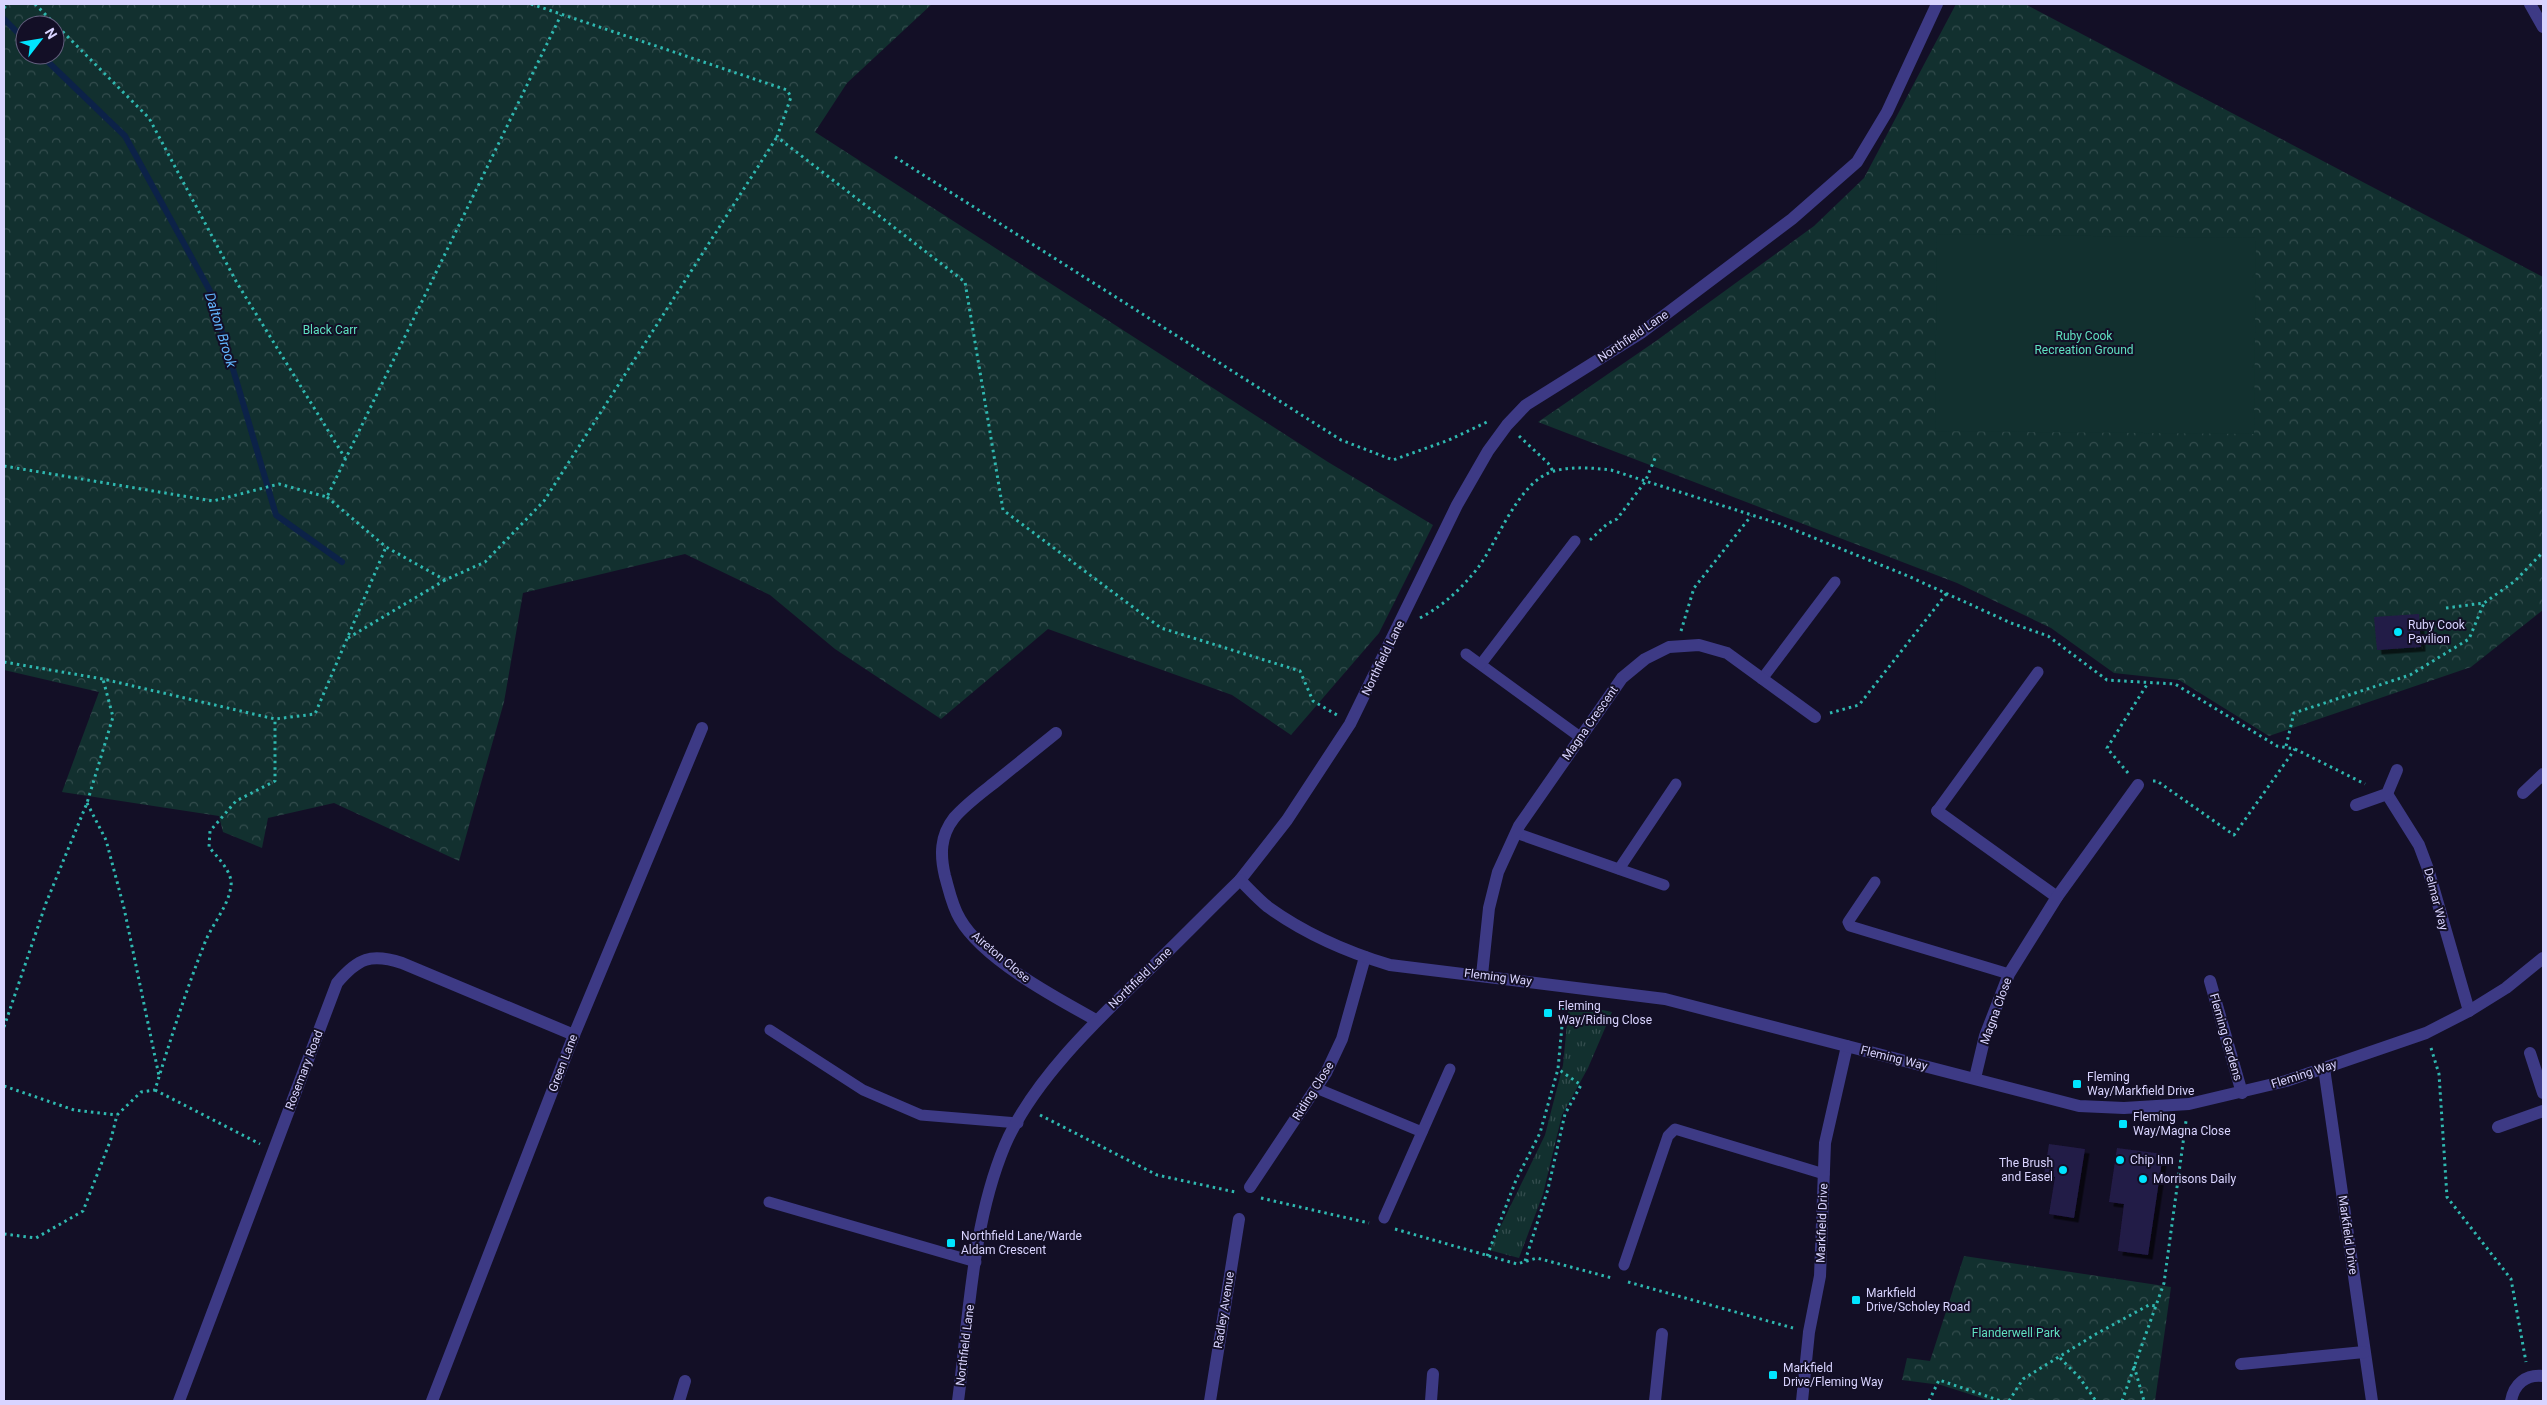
<svg xmlns="http://www.w3.org/2000/svg" width="2547" height="1405" viewBox="0 0 2547 1405" font-family="Roboto,sans-serif">
	<defs>
		<pattern id="grass-tufts" width="24" height="20" patternUnits="userSpaceOnUse" patternTransform="scale(1.25)"><rect width="24" height="20" fill="#12302f"/><path d="M3 7l-1-3M5 7V3M7 7l1-3M15 17l-1-3M17 17v-4M19 17l1-3" fill="none" stroke="#344d4e"/></pattern>
		<pattern id="forest-crowns" width="20" height="18" patternUnits="userSpaceOnUse" patternTransform="scale(1.25)"><rect width="20" height="18" fill="#12302f"/><path d="M2 6a3 3 0 1 1 6 0M12 15a3 3 0 1 1 6 0" fill="none" stroke="#344d4e"/></pattern>
		<filter id="shadow"><feDropShadow dx="4.5" dy="4.5" stdDeviation="0" flood-color="#0009"/></filter>
	</defs>
	<rect width="100%" height="100%" fill="#130f26"/>
	<!-- grass -->
	<path fill="url(#grass-tufts)" d="M1569 1003 1612 1012 1588 1068 1562 1115 1543 1194 1519 1258 1489 1250 1545 1135 1563 1065Z"/>
	<!-- forest -->
	<g fill="url(#forest-crowns)" fill-rule="evenodd">
		<path d="M4 4H932L847 83 815 132 1328 462 1433 525 1379 633 1291 735 1232 695 1048 629 941 719 835 649 770 595 685 554 523 593 504 702 459 861 334 803 268 818 262 848 223 832 219 816 62 792 99 692 4 670ZM25 25H55V55H25Z"/>
		<path d="M1956 4H2025L2543 277V610L2471 667 2269 736 2179 680 2114 673 2051 628 1957 583 1538 422 1656 341 1814 226 1864 178Z"/>
		<path d="M1964 1256 2171 1287 2155 1401H1991L1941 1385 1902 1380 1907 1358 1930 1361Z"/>
	</g>
	<!-- pitch -->
	<path fill="#12302f" d="M1937 234 2256 238 2254 434 1935 431Z"/>
	<g fill="none" stroke-linecap="round" stroke-linejoin="round">
		<!-- stream -->
		<g stroke="#0c2248" stroke-width="6">
			<path d="M4 19 25 40"/>
			<path d="M41 55 125 136 210 291 276 515 342 562"/>
		</g>
	</g>
	<!-- building -->
	<g fill="#241b47" filter="url(#shadow)">
		<path d="M2419 614 2421 647 2377 650 2374 617Z"/>
		<path d="M2049 1144 2085 1149 2074 1218 2049 1214 2055 1177 2044 1175Z"/>
		<path d="M2117 1148 2163 1154 2148 1255 2118 1251 2124 1204 2109 1202Z"/>
	</g>
	<g fill="none" stroke-linecap="round" stroke-linejoin="round">
		<!-- path -->
		<g stroke="#2fb8b0" stroke-width="3" stroke-dasharray="2.5 4" stroke-linecap="butt">
			<path d="M35 4 149 118 237 283 345 458"/>
			<path d="M531 4 787 90 791 97 777 137 965 282 1003 510 1161 628 1300 671 1313 701 1337 715"/>
			<path d="M4 8 7 4"/>
			<path d="M895 157 1341 440 1393 460 1449 440 1487 422"/>
			<path d="M1519 436 1548 463 1553 471"/>
			<path d="M4 466 213 501 279 484 327 497 561 15"/>
			<path d="M327 497 386 547 445 580 485 562 544 501 777 137"/>
			<path d="M1590 540 1607 524 1617 519 1645 482 1656 456"/>
			<path d="M2446 608 2484 603 2515 581 2543 552"/>
			<path d="M1420 618C1444 605 1460 590 1477 569 1498 542 1518 481 1554 471 1573 466 1593 468 1611 470L1780 524 1908 576 2011 623 2048 636 2107 680 2175 684 2277 746 2295 749 2365 784"/>
			<path d="M1681 631 1694 588 1751 516"/>
			<path d="M348 638 445 580"/>
			<path d="M4 662 103 679 275 719 315 714 386 547"/>
			<path d="M1830 713 1859 705 1947 593"/>
			<path d="M2286 746 2294 713 2410 675 2469 639 2484 603"/>
			<path d="M2128 773 2107 748 2148 683"/>
			<path d="M2153 781H2157L2234 835 2295 749"/>
			<path d="M87 803 106 840 124 908 159 1076"/>
			<path d="M4 1027 46 903 87 803 113 717 103 679"/>
			<path d="M2431 1048 2439 1074 2447 1197 2511 1279 2526 1362"/>
			<path d="M4 1086 74 1110 117 1115"/>
			<path d="M155 1090 260 1144"/>
			<path d="M1040 1115 1157 1175 1235 1192"/>
			<path d="M1261 1198 1369 1223"/>
			<path d="M1395 1229 1517 1264 1537 1258 1612 1278"/>
			<path d="M4 1234 36 1238 83 1211 111 1139 117 1115 141 1092 155 1090C170 1041 185 993 204 945 211 925 228 908 231 886 233 872 217 857 209 847L210 831 236 801 275 781V719"/>
			<path d="M1487 1256 1516 1180 1540 1133 1558 1069"/>
			<path d="M1525 1261 1548 1189 1565 1114 1581 1085 1558 1069 1564 1004"/>
			<path d="M1628 1282 1793 1328"/>
			<path d="M2060 1358 2079 1377 2096 1401"/>
			<path d="M2134 1366 2144 1401"/>
			<path d="M1929 1401 1939 1380 2001 1401"/>
			<path d="M2009 1401 2023 1379 2096 1334 2149 1305 2156 1306"/>
			<path d="M2122 1401 2164 1283 2186 1121"/>
		</g>
		<!-- service -->
		<g stroke="#3d3a85" stroke-width="11">
			<path d="M1466 654 1580 737"/>
			<path d="M1481 664 1575 541"/>
			<path d="M1762 679 1835 582"/>
			<path d="M1937 811 2038 672"/>
			<path d="M1516 833 1664 885"/>
			<path d="M1619 869 1676 784"/>
			<path d="M1875 882 1848 922 1850 926 2009 974"/>
			<path d="M770 1030 863 1090 921 1115 1018 1123"/>
			<path d="M1316 1088 1422 1132"/>
			<path d="M769 1202 976 1262"/>
			<path d="M1384 1218 1450 1069"/>
			<path d="M1624 1265 1668 1136 1675 1129 1824 1174"/>
		</g>
		<!-- minor -->
		<g stroke="#3d3a85" stroke-width="12">
			<path d="M2530 4 2543 27"/>
			<path d="M1056 733C1035 750 1015 766 994 783 980 794 965 805 954 818 940 836 940 855 945 876 949 890 952 906 960 919 983 959 1056 998 1096 1020"/>
			<path d="M2523 793 2543 774"/>
			<path d="M2387 794 2419 845 2428 869 2469 1011"/>
			<path d="M2356 805 2387 794 2397 770"/>
			<path d="M1937 811 2057 897"/>
			<path d="M1240 880 1287 820 1350 724 1457 505 1488 451 1507 425 1526 405 1641 333 1792 219 1857 162 1887 112 1937 4"/>
			<path d="M1482 975 1489 908 1498 872 1519 826 1622 678 1645 659 1669 647 1699 645 1727 653 1815 717"/>
			<path d="M2210 981 2242 1093"/>
			<path d="M2530 1053 2543 1093"/>
			<path d="M2324 1068 2372 1401"/>
			<path d="M1975 1078 1985 1036 2009 974 2057 897 2138 785"/>
			<path d="M2498 1127 2543 1111"/>
			<path d="M1250 1187 1326 1073 1342 1039 1365 957"/>
			<path d="M2241 1364 2364 1352"/>
			<path d="M179 1401 337 983C358 958 371 953 402 963L574 1035"/>
			<path d="M432 1401 574 1035 702 728"/>
			<path d="M679 1401 685 1381"/>
			<path d="M1210 1401 1239 1219"/>
			<path d="M1431 1401 1433 1374"/>
			<path d="M1655 1401 1662 1334"/>
			<path d="M1802 1401 1809 1332 1820 1276 1825 1143 1847 1046"/>
			<path d="M2511 1401C2514 1384 2526 1374 2543 1376"/>
		</g>
		<!-- tertiary -->
		<path stroke="#3d3a85" stroke-width="12" d="M958 1401C969 1318 972 1223 1005 1145 1034 1078 1102 1015 1154 965 1183 937 1211 908 1240 880 1249 889 1258 899 1268 907 1304 933 1347 952 1390 965L1665 999 2079 1106 2124 1108 2189 1104 2286 1081 2426 1033 2469 1011 2506 988 2543 958"/>
	</g>
	<!-- markers -->
	<g fill="#00e5ff" stroke="#130f26" stroke-width="2">
		<circle cx="2398" cy="632" r="5"/>
		<rect x="1543" y="1008" width="10" height="10" rx="2.5"/>
		<rect x="2072" y="1079" width="10" height="10" rx="2.5"/>
		<rect x="2118" y="1119" width="10" height="10" rx="2.5"/>
		<circle cx="2120" cy="1160" r="5"/>
		<circle cx="2063" cy="1170" r="5"/>
		<circle cx="2143" cy="1179" r="5"/>
		<rect x="946" y="1238" width="10" height="10" rx="2.5"/>
		<rect x="1851" y="1295" width="10" height="10" rx="2.5"/>
		<rect x="1768" y="1370" width="10" height="10" rx="2.5"/>
	</g>
	<g text-anchor="middle" stroke-width="4" stroke-linejoin="round" paint-order="stroke">
		<!-- park labels -->
		<g font-size="12" fill="#5fe0c0" stroke="#130f26">
			<text x="330" y="334">Black Carr</text>
			<text x="2084" y="340">Ruby Cook<tspan x="2084" dy="14">Recreation Ground</tspan></text>
			<text x="2016" y="1337">Flanderwell Park</text>
		</g>
		<!-- street labels -->
		<g font-size="12" fill="#d9d4ff" stroke="#130f26">
			<text transform="translate(1633 336) rotate(-34)" y="4">Northfield Lane</text>
			<text transform="translate(1383 658) rotate(-64)" y="4">Northfield Lane</text>
			<text transform="translate(1590 723) rotate(-55)" y="4">Magna Crescent</text>
			<text transform="translate(2436 899) rotate(75)" y="4">Delmar Way</text>
			<text transform="translate(1001 957) rotate(40)" y="4">Aireton Close</text>
			<text transform="translate(1498 977) rotate(7)" y="4">Fleming Way</text>
			<text transform="translate(1140 978) rotate(-44)" y="4">Northfield Lane</text>
			<text transform="translate(1996 1011) rotate(-70)" y="4">Magna Close</text>
			<text transform="translate(2226 1037) rotate(74)" y="4">Fleming Gardens</text>
			<text transform="translate(1894 1058) rotate(14)" y="4">Fleming Way</text>
			<text transform="translate(563 1063) rotate(-69)" y="4">Green Lane</text>
			<text transform="translate(304 1070) rotate(-69)" y="4">Rosemary Road</text>
			<text transform="translate(2304 1074) rotate(-18)" y="4">Fleming Way</text>
			<text transform="translate(1313 1091) rotate(-58)" y="4">Riding Close</text>
			<text transform="translate(1822 1223) rotate(-88)" y="4">Markfield Drive</text>
			<text transform="translate(2348 1235) rotate(82)" y="4">Markfield Drive</text>
			<text transform="translate(1224 1310) rotate(-81)" y="4">Radley Avenue</text>
			<text transform="translate(965 1345) rotate(-83)" y="4">Northfield Lane</text>
		</g>
		<!-- poi labels -->
		<g font-size="12" fill="#d9d4ff" stroke="#130f26" text-anchor="start">
			<text x="2408" y="629">Ruby Cook<tspan x="2408" dy="14">Pavilion</tspan></text>
			<text x="1558" y="1010">Fleming<tspan x="1558" dy="14">Way/Riding Close</tspan></text>
			<text x="2087" y="1081">Fleming<tspan x="2087" dy="14">Way/Markfield Drive</tspan></text>
			<text x="2133" y="1121">Fleming<tspan x="2133" dy="14">Way/Magna Close</tspan></text>
			<text x="2130" y="1164">Chip Inn</text>
			<text x="2053" y="1167" text-anchor="end">The Brush<tspan x="2053" dy="14">and Easel</tspan></text>
			<text x="2153" y="1183">Morrisons Daily</text>
			<text x="961" y="1240">Northfield Lane/Warde<tspan x="961" dy="14">Aldam Crescent</tspan></text>
			<text x="1866" y="1297">Markfield<tspan x="1866" dy="14">Drive/Scholey Road</tspan></text>
			<text x="1783" y="1372">Markfield<tspan x="1783" dy="14">Drive/Fleming Way</tspan></text>
		</g>
		<!-- water labels -->
		<g font-size="14" font-style="italic" fill="#62b6ff" stroke="#130f26">
			<text transform="translate(221 330) rotate(73)" y="5">Dalton Brook</text>
		</g>
	</g>
	<!-- border -->
	<rect width="2547" height="1405" fill="none" stroke="#d9d4ff" stroke-width="10"/>
	<!-- north arrow -->
	<g transform="translate(40 40) rotate(59)"><circle r="24" fill="#130f26" stroke="#625e7d"/>
	<path d="M0-4L9 19L0 12L-9 19Z" fill="#00e5ff"/>
	<text y="-8" font-size="14" font-weight="bold" text-anchor="middle" fill="#d9d4ff">N</text>
	</g>
</svg>
